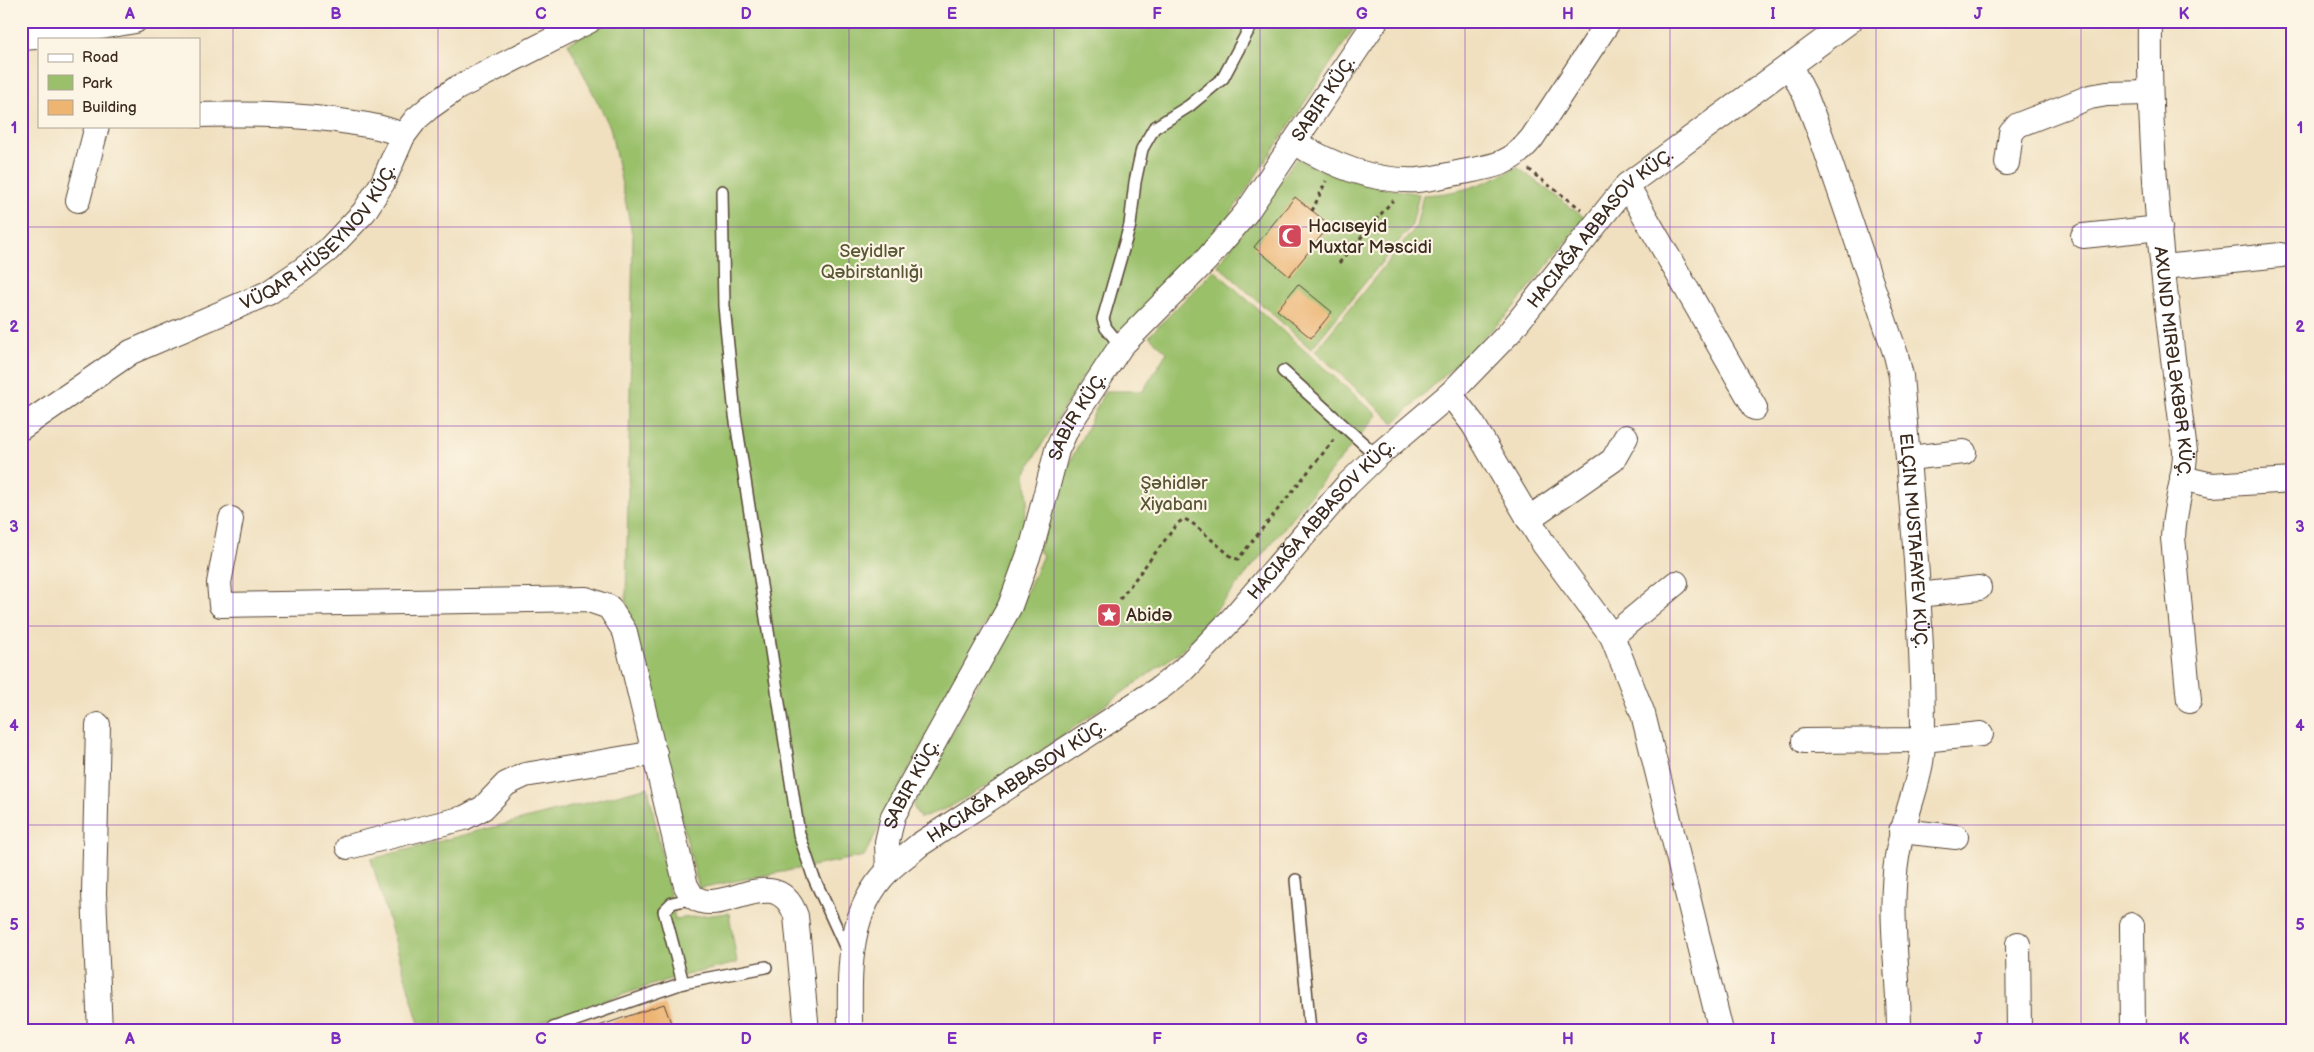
<svg xmlns="http://www.w3.org/2000/svg" width="2314" height="1052" viewBox="0 0 2314 1052" font-family="'Balsamiq Sans',sans-serif">
	<rect width="100%" height="100%" fill="#fcf5e5"/>
	<filter id="ink" filterUnits="userSpaceOnUse"><feTurbulence type="fractalNoise" baseFrequency=".02" numOctaves="2"/><feDisplacementMap in="SourceGraphic" scale="10" xChannelSelector="R" yChannelSelector="G"/><feConvolveMatrix kernelMatrix="1 2 1 2 8 2 1 2 1" color-interpolation-filters="sRGB"/></filter>
	<filter id="wash" filterUnits="userSpaceOnUse"><feTurbulence type="fractalNoise" baseFrequency=".0096" numOctaves="4" result="noise"/><feDisplacementMap in="SourceGraphic" scale="20" xChannelSelector="R" yChannelSelector="G"/><feGaussianBlur stdDeviation="1.12" result="paint"/><feColorMatrix in="noise" values="0 0 0 0 0 0 0 0 0 0 0 0 0 0 0 0 0 1.4 0 .05"/><feComposite in="paint" operator="in"/></filter>
	<g filter="url(#wash)">
		<rect width="100%" height="100%" fill="#f0e0c0"/>
		<!-- green -->
		<g fill="#9ac06b" stroke="#6a7544">
			<path d="M611 21H1359L1205 252 1083 376 1025 473 1028 500 1021 536 1007 581 864 856 699 888 626 602 633 238 610 127 568 43Z"/>
			<path d="M1297 158C1338 181 1374 186 1419 194L1412 225 1311 349 1218 265Z"/>
			<path d="M1517 167 1585 218 1509 313 1394 423 1315 351 1416 227 1423 195C1462 193 1483 185 1517 167Z"/>
			<path d="M1214 270 1377 415 1185 648 1021 765 950 807 920 818 913 806 1031 583 1043 555 1038 551 1063 476 1105 391H1143L1167 352 1149 336Z"/>
			<path d="M648 787 675 919 729 913 737 963 670 979 540 1022 541 1031H421L371 859Z"/>
		</g>
		<g id="blocks">
			<!-- building -->
			<g fill="#edb472">
				<path d="M1295 197 1330 225 1289 276 1254 247Z"/>
				<path d="M1298 284 1332 312 1311 338 1277 310Z"/>
				<path d="M664 1004 674 1031H594L593 1028Z"/>
			</g>
		</g>
	</g>
	<g filter="url(#ink)">
		<use href="#blocks" fill-opacity="0" stroke="#564536" stroke-width="1"/>
		<g fill="none" stroke-linecap="round" stroke-linejoin="round">
			<defs>
				<g id="service">
					<path d="M722 191 724 306 735 415 799 834 813 876 848 953"/>
					<path d="M1121 346 1106 328 1103 319 1130 225 1135 182 1142 149 1154 128 1189 106 1223 78 1248 31 1256 21"/>
					<path d="M1283 371 1377 456"/>
					<path d="M1296 880 1310 1031"/>
					<path d="M683 983 664 911 672 903 694 898"/>
					<path d="M553 1028 683 983 766 967"/>
				</g>
				<g id="minor">
					<path id="s1" d="M2150 21C2148 165 2166 309 2185 451 2185 480 2174 507 2173 538L2189 701"/>
					<path d="M21 38 51 36 135 21"/>
					<path id="s2" d="M1790 66 1806 97 1821 136 1896 355 1901 376C1911 497 1923 617 1923 739 1923 780 1903 816 1897 857 1888 912 1899 974 1899 1031"/>
					<path d="M199 115C250 114 297 114 348 122 368 125 386 127 403 136"/>
					<path d="M1295 143C1333 165 1372 182 1417 180 1432 179 1447 175 1462 172 1495 166 1510 165 1532 138L1609 21"/>
					<path d="M2007 163 2011 133 2018 125 2090 97 2107 94 2149 93"/>
					<path d="M1627 185 1755 408"/>
					<path d="M78 200 97 126"/>
					<path d="M2083 236 2160 228"/>
					<path d="M2164 267 2281 255"/>
					<path d="M1450 394 1473 424 1543 543 1612 636 1643 714 1721 1031"/>
					<path id="s3" d="M21 428 131 352 268 293 302 270 328 250 364 212 383 182 403 136 416 119 430 107 457 88 589 21"/>
					<path d="M1908 458 1964 452"/>
					<path d="M2182 478 2212 485 2293 480"/>
					<path d="M231 519 219 583 221 605 586 599 609 607 625 632 686 886C689 890 691 896 695 898 723 917 776 860 796 916L807 1031"/>
					<path d="M1528 519 1613 460 1626 437"/>
					<path d="M1919 595 1979 588"/>
					<path d="M1612 636 1676 583"/>
					<path d="M98 725 94 893 100 1031"/>
					<path d="M1804 741 1923 740 1981 734"/>
					<path d="M1901 831 1956 837"/>
					<path d="M348 847 464 818 483 808 506 784 525 775 655 753"/>
					<path id="s4" d="M888 871 887 842 893 816 1010 606 1033 543 1057 450 1068 426 1121 346 1207 259 1246 213 1376 21"/>
					<path d="M2132 925 2133 1031"/>
					<path d="M2018 944 2019 1031"/>
					<path id="s5" d="M850 1031C850 975 845 913 889 870 898 861 909 854 919 845L1160 688 1183 670 1233 618 1347 485 1377 456 1450 394 1509 333 1627 185 1850 21"/>
				</g>
			</defs>
			<!-- service casing -->
			<use href="#service" stroke="#564536" stroke-width="14"/>
			<!-- minor casing -->
			<use href="#minor" stroke="#564536" stroke-width="26"/>
			<!-- path -->
			<g stroke="#564536" stroke-width="3" stroke-dasharray="4 4" stroke-linecap="butt">
				<path d="M1529 169 1535 175 1581 209"/>
				<path d="M1312 211 1326 181"/>
				<path d="M1339 263 1393 200"/>
				<path d="M1120 599 1178 523 1184 519 1191 522 1233 558 1238 559 1336 437"/>
			</g>
			<!-- service -->
			<use href="#service" stroke="#fff" stroke-width="11"/>
			<!-- minor -->
			<use href="#minor" stroke="#fff" stroke-width="24"/>
		</g>
	</g>
	<!-- grid -->
	<path fill="none" stroke="#7b2cbf" stroke-width="1" stroke-opacity="0.55" d="M233 21V1031M438 21V1031M644 21V1031M849 21V1031M1054 21V1031M1260 21V1031M1465 21V1031M1670 21V1031M1876 21V1031M2081 21V1031M21 227H2293M21 426H2293M21 626H2293M21 825H2293"/>
	<!-- icons -->
	<defs>
		<symbol id="mosque-square" viewBox="-11 -11 22 22"><rect x="-9" y="-9" width="18" height="18" rx="4" fill="#d1495b" stroke="#fcf5e5"/><path d="M3.5-4.9A6 6 0 1 0 3.5 4.9A5 5 0 1 1 3.5-4.9Z" fill="#fff"/></symbol>
		<symbol id="sight-square" viewBox="-11 -11 22 22"><rect x="-9" y="-9" width="18" height="18" rx="4" fill="#d1495b" stroke="#fcf5e5"/><path d="M0-6L1.8-2.2L6-1.7L2.9 1.2L3.7 5.4L0 3.3L-3.7 5.4L-2.9 1.2L-6-1.7L-1.8-2.2Z" fill="#fff"/></symbol>
	</defs>
	<g fill-rule="evenodd">
		<use href="#mosque-square" x="1276" y="222" width="28" height="28"/>
		<use href="#sight-square" x="1095" y="601" width="28" height="28"/>
	</g>
	<g text-anchor="middle" stroke-width="4.5" stroke-linejoin="round" paint-order="stroke">
		<!-- street labels -->
		<g font-size="18" fill="#3b2a1e" stroke="#fcf5e5">
			<text dy="6" stroke="none"><textPath href="#s4" startOffset="902">SABIR KÜÇ.</textPath></text>
			<text dy="6" stroke="none"><textPath href="#s5" startOffset="1136">HACIAĞA ABBASOV KÜÇ.</textPath></text>
			<text dy="6" stroke="none"><textPath href="#s3" startOffset="358">VÜQAR HÜSEYNOV KÜÇ.</textPath></text>
			<text dy="6" stroke="none"><textPath href="#s1" startOffset="342">AXUND MIRƏLƏKBƏR KÜÇ.</textPath></text>
			<text dy="6" stroke="none"><textPath href="#s4" startOffset="498">SABIR KÜÇ.</textPath></text>
			<text dy="6" stroke="none"><textPath href="#s5" startOffset="731">HACIAĞA ABBASOV KÜÇ.</textPath></text>
			<text dy="6" stroke="none"><textPath href="#s2" startOffset="495">ELÇIN MUSTAFAYEV KÜÇ.</textPath></text>
			<text dy="6" stroke="none"><textPath href="#s5" startOffset="326">HACIAĞA ABBASOV KÜÇ.</textPath></text>
			<text dy="6" stroke="none"><textPath href="#s4" startOffset="92">SABIR KÜÇ.</textPath></text>
		</g>
		<!-- poi labels -->
		<g font-size="18" fill="#3b2a1e" stroke="#fcf5e5" text-anchor="start">
			<text x="1308" y="232">Hacıseyid<tspan x="1308" dy="21">Muxtar Məscidi</tspan></text>
			<text x="1126" y="621">Abidə</text>
		</g>
		<!-- park labels -->
		<g font-size="18" fill="#585735" stroke="#fcf5e5">
			<text x="872" y="257">Seyidlər<tspan x="872" dy="21">Qəbirstanlığı</tspan></text>
			<text x="1174" y="489">Şəhidlər<tspan x="1174" dy="21">Xiyabanı</tspan></text>
		</g>
	</g>
	<!-- margin -->
	<rect width="2314" height="1052" fill="none" stroke="#fcf5e5" stroke-width="55"/>
	<!-- legend -->
	<rect x="38" y="38" width="162" height="90" fill="#fcf5e5" stroke="#afa495"/>
	<rect x="48" y="54" width="25" height="8" fill="#ffffff" stroke="#afa495"/>
	<text x="82" y="62" font-size="15" fill="#3b2a1e">Road</text>
	<rect x="48" y="75" width="25" height="15" fill="#9ac06b" stroke="#afa495"/>
	<text x="82" y="88" font-size="15" fill="#3b2a1e">Park</text>
	<rect x="48" y="100" width="25" height="15" fill="#edb472" stroke="#afa495"/>
	<text x="82" y="112" font-size="15" fill="#3b2a1e">Building</text>
	<rect x="28" y="28" width="2258" height="996" fill="none" stroke="#7b2cbf" stroke-width="2"/>
	<g font-size="16" text-anchor="middle" font-weight="bold" fill="#7b2cbf">
		<text x="130" y="19">A</text>
		<text x="336" y="19">B</text>
		<text x="541" y="19">C</text>
		<text x="746" y="19">D</text>
		<text x="952" y="19">E</text>
		<text x="1157" y="19">F</text>
		<text x="1362" y="19">G</text>
		<text x="1568" y="19">H</text>
		<text x="1773" y="19">I</text>
		<text x="1978" y="19">J</text>
		<text x="2184" y="19">K</text>
		<text x="14" y="133">1</text>
		<text x="2300" y="133">1</text>
		<text x="14" y="332">2</text>
		<text x="2300" y="332">2</text>
		<text x="14" y="532">3</text>
		<text x="2300" y="532">3</text>
		<text x="14" y="731">4</text>
		<text x="2300" y="731">4</text>
		<text x="14" y="930">5</text>
		<text x="2300" y="930">5</text>
		<text x="130" y="1044">A</text>
		<text x="336" y="1044">B</text>
		<text x="541" y="1044">C</text>
		<text x="746" y="1044">D</text>
		<text x="952" y="1044">E</text>
		<text x="1157" y="1044">F</text>
		<text x="1362" y="1044">G</text>
		<text x="1568" y="1044">H</text>
		<text x="1773" y="1044">I</text>
		<text x="1978" y="1044">J</text>
		<text x="2184" y="1044">K</text>
	</g>
</svg>
